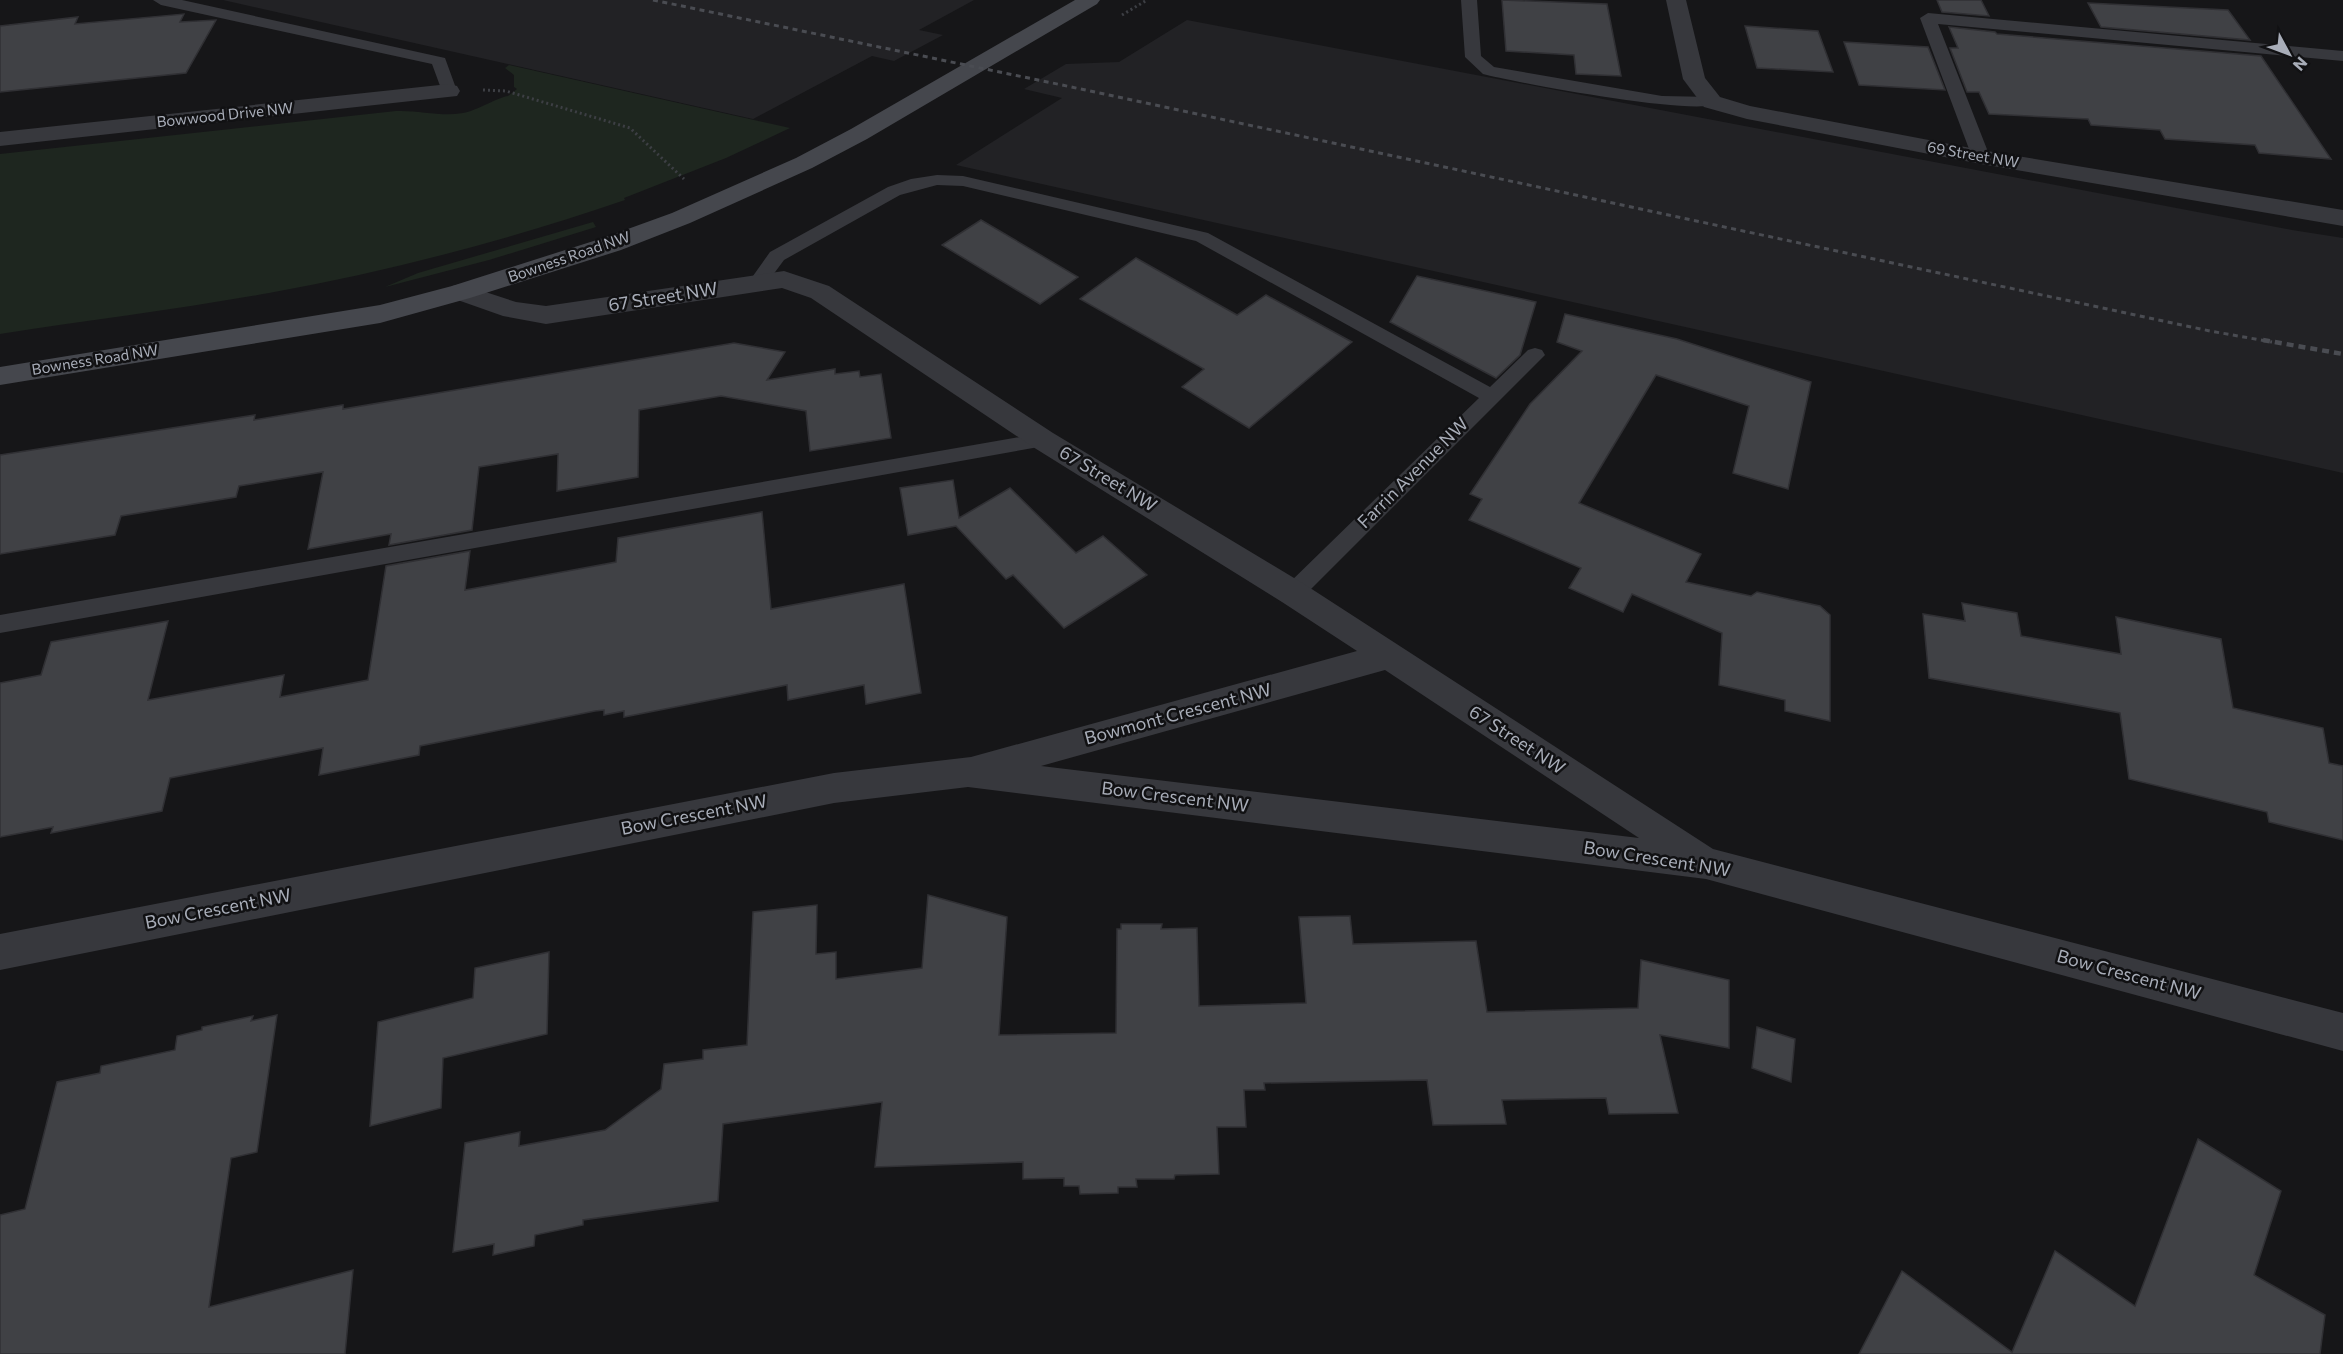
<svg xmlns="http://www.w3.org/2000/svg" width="2343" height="1354" viewBox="0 0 2343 1354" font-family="Commissioner,sans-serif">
	<rect width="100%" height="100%" fill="#161618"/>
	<!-- built -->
	<g fill="#222225">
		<path d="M223 0H974L919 30 943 35 894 61 872 56 753 119Z"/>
		<path d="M1187 20 2292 230 2343 238V473L956 165 1062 98 1024 89 1066 64 1119 62Z"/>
	</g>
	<!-- green -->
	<g fill="#1e261f">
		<path d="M509 65 790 128 726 158 624 198 625 200C509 240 390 271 269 293 180 309 90 320 0 334V154L396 111C419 110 441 117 463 113 476 111 501 96 508 96L517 89 514 87V75L505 68Z"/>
		<path d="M593 222 596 227 489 260 385 287 418 273Z"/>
	</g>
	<!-- building -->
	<g fill="#404145" stroke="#303034" stroke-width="1.5">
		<path d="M1502 0 1607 4 1621 76 1576 74 1574 55 1506 51Z"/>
		<path d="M1937 0H1981L1989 16 1942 12Z"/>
		<path d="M2088 3 2228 10 2250 40 2101 27Z"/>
		<path d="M184 14 180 22 216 20 186 73 0 92V26L78 17 75 24Z"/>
		<path d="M1745 26 1818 31 1833 72 1757 68Z"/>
		<path d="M1949 27 1995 32 1997 34 2261 56 2331 159 2259 153 2255 145 2165 139 2160 130 2091 125 2088 119 1989 114 1979 92H1967L1950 48H1958Z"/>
		<path d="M1844 42 1928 47 1945 90 1859 85Z"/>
		<path d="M981 220 1078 277 1040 304 942 245Z"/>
		<path d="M1136 258 1237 315 1266 295 1352 342 1249 428 1182 387 1204 369 1080 299Z"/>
		<path d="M1417 276 1536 302 1520 355 1496 378 1390 322Z"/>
		<path d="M1565 314 1677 339 1811 382 1788 489 1733 473 1749 406 1656 375 1579 503 1701 554 1686 582 1751 596 1757 592 1820 606 1830 615V721L1785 711V700L1719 685 1722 633 1632 594 1623 612 1569 588 1581 568 1469 520 1482 499 1470 494 1530 404 1582 351 1557 342Z"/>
		<path d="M734 343 785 352 767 380 835 369V374L859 371 860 377 881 374 891 438 810 451 806 411 721 396 639 410 638 477 557 491 558 454 479 467 472 530 389 545 391 534 308 549 323 472 239 486 236 497 121 516 115 535 0 554V455L255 415 254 420 343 405V409Z"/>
		<path d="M953 480 959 518 1010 488 1076 553 1103 536 1147 575 1064 628 1013 575 1006 579 956 526 908 535 900 488Z"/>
		<path d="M762 512 771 609 904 584 921 693 866 704 864 685 788 700 787 685 624 717V711L604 715V710L595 711 420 746 419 755 319 775 323 748 170 778 162 811 51 833 53 827 0 837V683L41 675 51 642 168 621 148 700 284 675 280 697 368 680 386 566 470 551 465 590 616 562 618 538Z"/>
		<path d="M1962 603 2017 613 2021 636 2121 654 2116 617 2221 639 2233 708 2323 728 2329 763 2343 766V840L2269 822 2267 812 2129 779 2120 713 1929 678 1923 614 1965 621Z"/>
		<path d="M928 895 1007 917 999 1035 1116 1033 1117 929H1121V924H1162L1161 929 1197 928 1199 1006 1306 1003 1299 917 1350 916 1353 944 1476 941 1487 1012 1638 1008 1641 960 1729 980V1048L1660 1035 1678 1113 1609 1114 1606 1098 1502 1100 1506 1124 1433 1125 1427 1080 1264 1083 1265 1090H1244L1246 1127H1217L1219 1174 1175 1175 1174 1179H1136L1137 1187H1118V1193L1080 1194 1079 1186H1064V1178L1023 1179V1162L875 1167 882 1102 723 1124 718 1201 583 1220V1225L535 1235 534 1246 493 1255 494 1244 453 1252 465 1143 520 1132 519 1146 605 1130 661 1089 664 1064 703 1059V1050L747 1045 753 912 817 905 816 954 836 952V979L922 968Z"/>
		<path d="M549 952 547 1034 443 1058 441 1108 370 1126 378 1022 473 998 475 968Z"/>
		<path d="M277 1015 257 1152 231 1158 209 1307 353 1270 345 1354H0V1215L25 1209 57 1082 100 1073 101 1066 175 1050 177 1036 202 1030V1027L253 1016 251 1021Z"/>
		<path d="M1757 1027 1795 1039 1791 1082 1752 1068Z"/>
		<path d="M2198 1139 2281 1191 2254 1275 2325 1315 2320 1354H1859L1902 1271 2012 1352 2055 1251 2135 1306Z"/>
	</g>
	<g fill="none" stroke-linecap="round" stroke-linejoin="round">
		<!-- path -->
		<g stroke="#3d3f44" stroke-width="3" stroke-dasharray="2 3" stroke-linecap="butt">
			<path d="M1122 15 1147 0"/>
			<path d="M483 90 506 91 630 128 684 179"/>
		</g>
		<!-- lane -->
		<g fill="#37383d" fill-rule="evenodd">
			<path d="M153 0H182L445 58 457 91 449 96 443 94 432 64 161 5Z"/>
			<path d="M1461 0H1477L1481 56 1494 67 1662 96 1712 97 1720 102C1707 119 1513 82 1483 74L1465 57Z"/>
			<path d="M1928 13 2343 51V61L1938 24 1990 157 1987 161H1975L1972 157 1920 18Z"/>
			<path d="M937 175 963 176 1208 233 1490 387 1528 350 1535 348 1542 350 1545 355 1301 599 1293 602 1285 599 1282 593 1285 587 1479 398 1196 241 963 186 937 185 900 195 784 260 764 287H750L748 283 770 252 888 187 911 179Z"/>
			<path d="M1043 433 1050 435 1053 440 1050 445 0 633V615Z"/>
		</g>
		<!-- street -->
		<g fill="#37383d" fill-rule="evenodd">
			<path d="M1666 0H1686L1705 78 1720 97 1750 106 1981 150 2343 210V226L1981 164 1747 119 1704 107 1683 79Z"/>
			<path d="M449 84 457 86 460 91 457 96 0 146V132Z"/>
			<path d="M784 271 829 286 1053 433 1304 584 1713 849 2343 1013V1051L1706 879 968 787 834 803 0 970V934L834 773 971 757 1357 651 1282 602 1033 447 811 298 782 288 546 324 503 316 452 298 448 292 452 286 461 284 516 302 546 306ZM1385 670 1639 838 1041 766Z"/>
		</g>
		<!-- secondary -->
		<path fill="#45474d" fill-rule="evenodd" d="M1075 0H1100L1097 4 867 139 812 168 690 223 621 250 470 298 380 323 0 385V367L380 305 452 286 603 238 672 213 796 158 851 129Z"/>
		<!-- rail-far1 -->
		<path stroke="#4a4c52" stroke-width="3" stroke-dasharray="5 4.5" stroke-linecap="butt" d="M653 0 1062 85 2210 331 2272 342"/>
		<!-- rail -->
		<path stroke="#4a4c52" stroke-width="4.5" stroke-dasharray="7 5" stroke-linecap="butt" d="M2263 340 2343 354"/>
	</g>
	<g text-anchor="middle" stroke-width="5" stroke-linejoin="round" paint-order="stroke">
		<!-- far-street labels -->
		<g font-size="15" fill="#a8adb8" stroke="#111113">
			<text transform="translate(225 115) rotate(-6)" y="5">Bowwood Drive NW</text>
			<text transform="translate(1973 155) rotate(10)" y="5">69 Street NW</text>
			<text transform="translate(569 257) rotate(-19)" y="5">Bowness Road NW</text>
			<text transform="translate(95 360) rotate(-9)" y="5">Bowness Road NW</text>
		</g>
		<!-- street labels -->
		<g font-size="18" fill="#a8adb8" stroke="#111113">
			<text transform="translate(663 297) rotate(-9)" y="6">67 Street NW</text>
			<text transform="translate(1413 473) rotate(-45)" y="6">Farrin Avenue NW</text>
			<text transform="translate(1108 479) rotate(31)" y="6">67 Street NW</text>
			<text transform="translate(1178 714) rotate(-15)" y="6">Bowmont Crescent NW</text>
			<text transform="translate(1517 740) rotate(33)" y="6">67 Street NW</text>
			<text transform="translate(1175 797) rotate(7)" y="6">Bow Crescent NW</text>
			<text transform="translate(694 815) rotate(-11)" y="6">Bow Crescent NW</text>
			<text transform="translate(1657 859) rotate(9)" y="6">Bow Crescent NW</text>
			<text transform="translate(218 909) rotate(-11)" y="6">Bow Crescent NW</text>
			<text transform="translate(2129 975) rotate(15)" y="6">Bow Crescent NW</text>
		</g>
	</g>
	<!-- north arrow -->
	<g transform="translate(2289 54) rotate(131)" stroke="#111113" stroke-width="4.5" paint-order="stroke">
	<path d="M0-4.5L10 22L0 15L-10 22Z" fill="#a8adb8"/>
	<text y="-9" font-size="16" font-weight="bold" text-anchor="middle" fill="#a8adb8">N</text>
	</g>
</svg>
